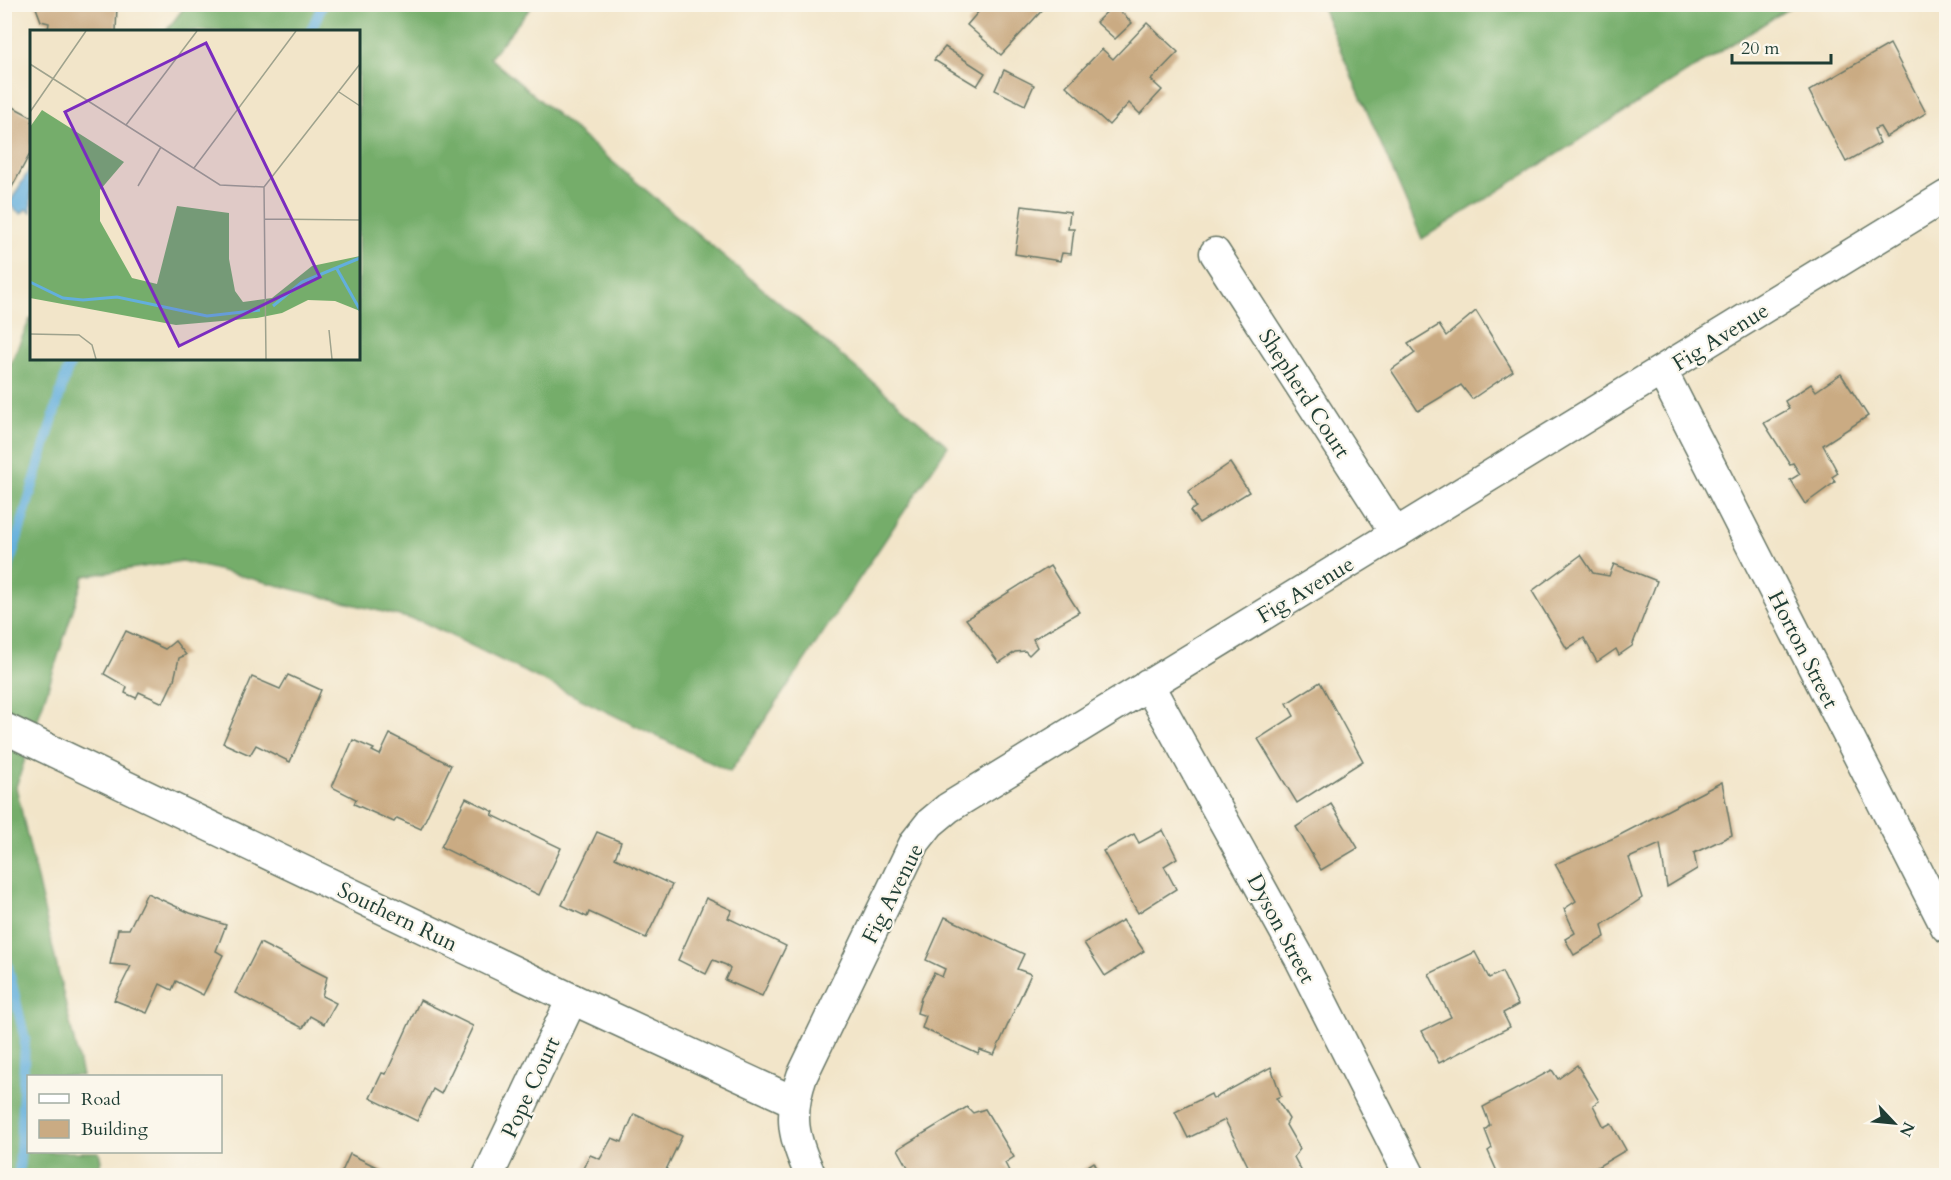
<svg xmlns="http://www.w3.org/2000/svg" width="1951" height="1180" viewBox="0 0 1951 1180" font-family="Cardo,serif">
	<rect width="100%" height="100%" fill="#fbf7ec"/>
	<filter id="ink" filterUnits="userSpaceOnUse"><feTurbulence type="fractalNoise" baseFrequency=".0167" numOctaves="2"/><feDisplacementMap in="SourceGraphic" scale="12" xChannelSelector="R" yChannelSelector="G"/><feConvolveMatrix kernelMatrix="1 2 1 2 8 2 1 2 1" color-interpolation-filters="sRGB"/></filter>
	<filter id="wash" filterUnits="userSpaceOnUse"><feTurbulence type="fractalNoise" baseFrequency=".008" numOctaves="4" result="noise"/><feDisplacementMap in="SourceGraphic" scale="24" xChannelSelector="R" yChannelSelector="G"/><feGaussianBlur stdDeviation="1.35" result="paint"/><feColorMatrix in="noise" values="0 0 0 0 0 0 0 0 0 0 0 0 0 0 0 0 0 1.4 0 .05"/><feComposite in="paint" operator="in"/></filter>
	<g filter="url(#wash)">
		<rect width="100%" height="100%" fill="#f2e5c9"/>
		<!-- forest -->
		<g fill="#75ad6b" stroke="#4a7550" stroke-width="1.5">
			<path d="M186 5H533L490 58 948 446 730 772 423 622 182 561 84 576 16 787 82 1076H28V1152H99L101 1161 97 1175 5 1176V376L31 317 32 358H358V32L166 31Z"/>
			<path d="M1321 5H1794L1422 239Z"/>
		</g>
		<!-- water -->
		<path fill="#63afdc" stroke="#417688" stroke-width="1.5" d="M31 167V212L26 209 21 214 9 204Z"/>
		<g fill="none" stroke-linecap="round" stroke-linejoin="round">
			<!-- stream -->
			<g stroke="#63afdc" stroke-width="10">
				<path d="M310 32 323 4"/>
				<path d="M4 583 66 374 73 358"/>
				<path d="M4 950 25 1039 19 1176"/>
			</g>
		</g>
		<g id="blocks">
			<!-- building -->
			<g fill="#caab83">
				<path d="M985 4H1044L1046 6 1001 55 967 25Z"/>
				<path d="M35 5H117L116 32 48 30 49 23 41 21Z"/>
				<path d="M1114 5 1132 23 1115 39 1096 22Z"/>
				<path d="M1147 23 1178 52 1151 80 1162 90 1140 114 1129 103 1109 125 1066 86 1102 49 1113 59Z"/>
				<path d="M1890 44 1926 113 1886 137 1880 127 1874 129 1880 143 1846 162 1809 91Z"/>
				<path d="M945 47 985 73 977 86 934 60Z"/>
				<path d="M1004 70 1034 85 1025 105 995 90Z"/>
				<path d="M4 102 32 117V150L4 202Z"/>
				<path d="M1022 206 1070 212 1068 229H1074L1071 254 1062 253 1060 261 1015 254Z"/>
				<path d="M1476 311 1513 371 1472 399 1461 385 1418 411 1391 370 1415 353 1408 344 1439 325 1446 336Z"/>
				<path d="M1841 374 1868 416 1823 445 1838 473 1832 477 1835 482 1805 504 1790 480 1800 474 1793 463 1790 464 1764 423 1789 409 1785 401 1811 384 1816 391Z"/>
				<path d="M1230 463 1249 492 1199 523 1190 511 1196 507 1188 492Z"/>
				<path d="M1581 555 1593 573 1609 576 1614 564 1657 581 1632 646 1619 655 1616 649 1597 662 1584 638 1567 649 1532 591Z"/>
				<path d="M1050 566 1079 612 1033 639 1037 647 1029 655 1025 651 1015 652 999 663 966 619Z"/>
				<path d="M126 631 165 649 175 641 186 655 179 658 174 680 163 703 139 692 136 698 125 693 127 687 104 674Z"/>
				<path d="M288 675 321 690 290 762 256 745 250 755 223 743 252 677 280 689Z"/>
				<path d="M1320 682 1363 761 1297 803 1258 739 1294 716 1287 703Z"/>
				<path d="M390 734 451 765 421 829 397 818 394 822 354 804 356 799 332 787 353 740 374 749 372 751 380 755Z"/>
				<path d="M1722 782 1732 835 1694 853 1697 869 1667 887 1660 844 1629 858 1642 898 1602 925 1605 937 1574 955 1565 939 1575 933 1564 909 1576 901 1555 864 1616 837Z"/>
				<path d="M466 798 494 812 492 815 561 848 539 895 441 847Z"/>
				<path d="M1331 804 1358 848 1321 870 1296 827Z"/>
				<path d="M1163 830 1177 858 1164 866 1176 889 1138 913 1103 851 1134 834 1139 843Z"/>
				<path d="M597 832 621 842 615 858 672 885 646 938 589 912 587 917 562 905Z"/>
				<path d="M147 893 190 913 226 925 216 951 223 955 203 995 176 981 172 990 160 984 147 1013 114 1000 131 966 110 964 118 929H129Z"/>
				<path d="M706 898 732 910 728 918 786 946 762 996 725 980 730 969 726 965 713 960 706 974 678 960Z"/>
				<path d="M945 917 1024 954 1017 969 1031 974 994 1055 980 1050 978 1054 922 1028 926 1016 917 1013 921 998 934 973 942 977 945 969 926 960Z"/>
				<path d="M1123 920 1144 951 1105 976 1084 943Z"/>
				<path d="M260 943 327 977 322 996 336 1003 324 1024 310 1016 303 1028 235 993Z"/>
				<path d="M1475 952 1489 978 1502 972 1518 1005 1503 1013 1510 1027 1439 1063 1422 1031 1451 1017 1429 974Z"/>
				<path d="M420 1000 473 1026 441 1094 433 1089 417 1121 370 1098 382 1073 386 1074Z"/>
				<path d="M1577 1065 1599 1101 1593 1105 1604 1127 1611 1123 1626 1150 1582 1176 1578 1170 1570 1176H1499L1488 1151 1492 1148 1485 1130 1490 1125 1483 1107 1552 1070 1558 1079Z"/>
				<path d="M1271 1067 1281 1096 1276 1098 1289 1119 1286 1125 1300 1149 1294 1157 1304 1176H1253L1225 1120 1188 1138 1175 1112 1211 1094 1213 1099Z"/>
				<path d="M967 1107 973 1113 985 1109 1014 1157 1005 1163 1009 1171 1001 1176H908L906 1172 909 1169 898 1149Z"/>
				<path d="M634 1114 682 1136 663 1176H579L590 1155 600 1159 612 1138 622 1142Z"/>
				<path d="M350 1154 395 1176H340Z"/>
				<path d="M1094 1162 1101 1176H1072Z"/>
			</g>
		</g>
	</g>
	<g filter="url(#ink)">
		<use href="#blocks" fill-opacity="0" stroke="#697868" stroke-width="1.5"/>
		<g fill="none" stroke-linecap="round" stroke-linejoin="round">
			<defs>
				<g id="street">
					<path d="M1215 253 1396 534"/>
					<path d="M1662 371 1946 927"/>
					<path d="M1148 684 1299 957 1410 1176"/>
					<path d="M4 728 572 999 793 1101"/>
					<path d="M488 1176 572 999"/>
					<path d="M811 1176C793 1138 788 1116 802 1076L915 842 930 823 948 808 1946 196"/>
				</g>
			</defs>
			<!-- street casing -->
			<use href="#street" stroke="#697868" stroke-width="33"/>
			<!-- street -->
			<use href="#street" stroke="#fff" stroke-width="30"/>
		</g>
	</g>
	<g text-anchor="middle" stroke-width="4.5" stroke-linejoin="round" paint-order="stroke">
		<!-- street labels -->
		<g font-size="22" fill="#1f3d34" stroke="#fbf7ec">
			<text transform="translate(1720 336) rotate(-32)" y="8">Fig Avenue</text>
			<text transform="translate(1305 393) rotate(57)" y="8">Shepherd Court</text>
			<text transform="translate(1305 589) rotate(-31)" y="8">Fig Avenue</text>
			<text transform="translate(1804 649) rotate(63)" y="8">Horton Street</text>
			<text transform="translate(892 893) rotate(-63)" y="8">Fig Avenue</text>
			<text transform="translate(398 916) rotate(26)" y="8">Southern Run</text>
			<text transform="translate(1282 928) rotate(62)" y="8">Dyson Street</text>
			<text transform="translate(530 1087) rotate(-65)" y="8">Pope Court</text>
		</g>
	</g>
	<!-- overview -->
	<g transform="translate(30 30)">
		<rect width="330" height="330" fill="#f2e5c9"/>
		<path d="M12 80 94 132 70 160V191L102 248 127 254 147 176 199 183V229L205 261 213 272 242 268 282 236 330 226V281L305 271 278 270 252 283 227 288 146 295 0 268V97Z" fill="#75ad6b"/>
		<path fill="none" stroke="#63afdc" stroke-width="3" d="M307 239 330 280M0 252 33 268 53 270 87 267 177 286 230 280M243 276 272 252 330 228"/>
		<path fill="none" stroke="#9ea28d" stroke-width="1.5" d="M0 34 190 155 234 157M309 62 330 76M0 82 56 1M96 95 167 1M164 138 266 1M108 156 131 117M234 157 236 329M234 157 330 34M235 189 330 190M299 300 302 329M0 304 49 305 62 315 66 329"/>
		<path fill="#7b2cbf" fill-opacity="0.15" stroke="#7b2cbf" stroke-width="3" d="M176 13 290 247 149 316 35 82Z"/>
		<rect width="330" height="330" fill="none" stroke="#1f3d34" stroke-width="3"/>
	</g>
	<!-- margin -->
	<rect width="1951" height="1180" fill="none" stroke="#fbf7ec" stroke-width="24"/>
	<!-- legend -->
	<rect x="27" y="1075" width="195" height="78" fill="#fbf7ec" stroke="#a3ada2" stroke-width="1.5"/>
	<rect x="39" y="1094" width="30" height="9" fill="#ffffff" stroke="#a3ada2" stroke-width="1.5"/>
	<text x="81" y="1105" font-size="18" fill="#1f3d34">Road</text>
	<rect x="39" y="1120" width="30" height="18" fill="#caab83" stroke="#a3ada2" stroke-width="1.5"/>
	<text x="81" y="1135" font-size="18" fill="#1f3d34">Building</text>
	<!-- north arrow -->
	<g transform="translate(1894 1123) rotate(116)" stroke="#fbf7ec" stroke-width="4.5" paint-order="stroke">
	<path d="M0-4.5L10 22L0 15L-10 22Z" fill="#1f3d34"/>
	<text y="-9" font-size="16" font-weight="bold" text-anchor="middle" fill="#1f3d34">N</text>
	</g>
	<!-- scale -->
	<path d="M1732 54v9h99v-9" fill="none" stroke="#1f3d34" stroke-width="3"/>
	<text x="1741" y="54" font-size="18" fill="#1f3d34" stroke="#fbf7ec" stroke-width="4.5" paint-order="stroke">20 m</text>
</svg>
